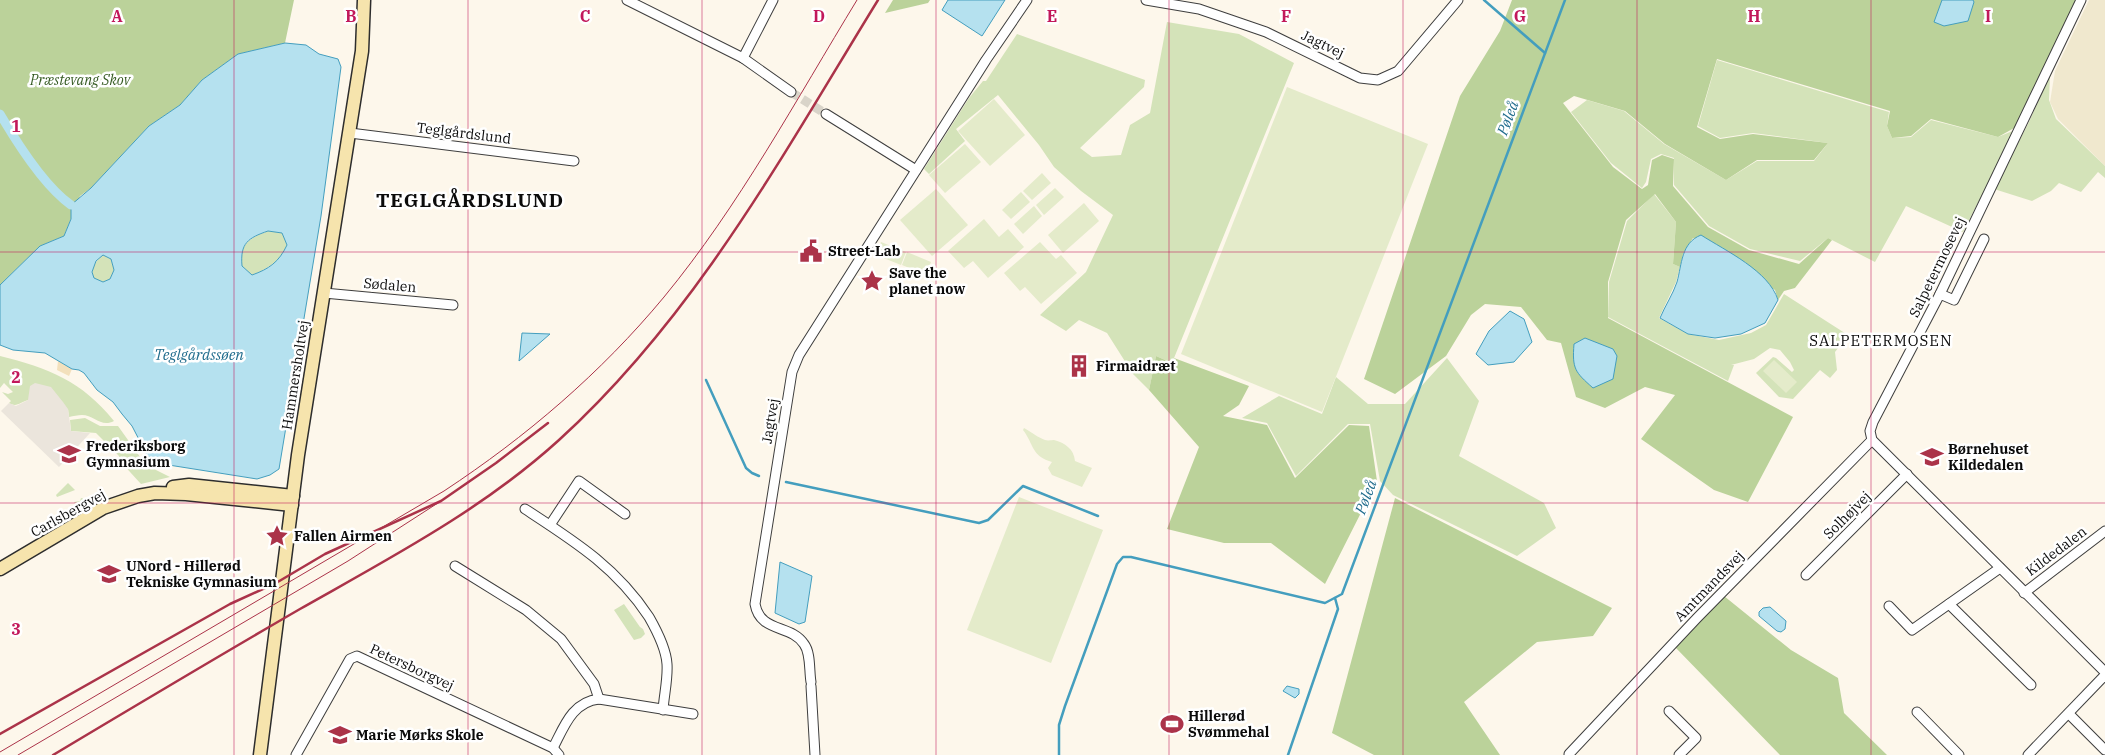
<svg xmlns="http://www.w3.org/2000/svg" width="2105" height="755" viewBox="0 0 2105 755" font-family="'IBM Plex Serif',serif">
	<rect width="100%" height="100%" fill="#fdf7eb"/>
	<!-- farmland -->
	<path fill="#f0e8ce" d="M2089 0H2105V166L2058 119 2050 102 2055 71Z"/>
	<!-- green -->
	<g fill="#d4e3b9">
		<path d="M1167 22 1239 34 1294 63 1172 363 1156 356 1149 390 1133 374 1107 333 1079 320 1066 331 1040 315 1086 272 1113 215 1081 191 1054 167 1039 145 998 95 956 129 965 141 929 174 924 169 969 98 983 81H986L1017 34 1145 80 1144 87 1080 148 1092 157 1121 155 1130 125 1150 113Z"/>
		<path d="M1717 60 1889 112 1887 126 1892 138 1911 137 1931 120 1998 137 2015 130 1963 232 1906 206 1875 262 1828 238 1800 261 1750 249 1709 226 1674 185V158L1661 154 1651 159 1646 182 1642 188 1611 163 1571 112 1587 100 1624 111 1664 144 1726 180 1757 161H1814L1828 143 1753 133 1720 138 1698 126Z"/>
		<path d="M2050 75 2049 100 2056 119 2105 166V178L2098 172 2081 192 2059 183 2051 191 2032 201 1994 189 2029 122Z"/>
		<path d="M1654 194 1676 222 1673 264 1680 267 1676 282 1659 318 1688 334 1719 340 1751 333 1766 325 1784 294 1851 337 1850 342 1842 343 1835 352 1837 370 1830 378 1820 370 1793 399 1779 397 1756 373 1773 357 1776 358 1792 372 1794 370 1790 362 1780 350 1770 348 1754 359 1731 365H1734L1728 381 1608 317 1609 282 1627 221Z"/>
		<path d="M268 231 282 233 287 245C279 262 269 268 252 275L242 266C240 243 248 239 268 231Z"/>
		<path d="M103 255 111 259 114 270 110 279 103 282 93 278C90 268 96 261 103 255Z"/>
		<path d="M0 356C48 368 82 381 114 421 101 428 94 415 82 415 78 415 73 416 69 417L68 409C60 407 34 398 28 400 20 402 17 408 9 403L11 401 2 392 8 394 13 392 4 383 0 388Z"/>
		<path d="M1447 358 1479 401 1459 456 1544 503 1556 528 1517 556 1393 495 1380 481 1370 424H1348L1296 476 1267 423 1242 418 1279 396 1322 414 1336 377 1368 404H1405Z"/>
		<path d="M85 418 100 426H118L143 461 152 468 170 477 141 484 120 461 119 456 96 433 71 431 70 420Z"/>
		<path d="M68 483 75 490 57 497 56 495Z"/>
		<path d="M81 498 90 500V502L78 509 74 502 80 501Z"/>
		<path d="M624 604 640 627 643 629 645 634 641 638 634 640 614 610Z"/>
	</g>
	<!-- forest -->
	<g fill="#bbd29a">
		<path d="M0 0H294L285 43 238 54 202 80 180 105 149 126 91 188 80 196 64 236 40 246 0 285Z"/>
		<path d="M893 0H930L928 3 885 13Z"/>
		<path d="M1512 0H2077L2016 127 1998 137 1931 119 1911 136 1892 138 1887 126 1890 111 1717 59 1697 127 1720 139 1753 134 1828 143 1814 160H1757L1726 180 1665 144 1625 111 1574 96 1563 103 1613 167 1642 189 1648 185 1652 160 1662 155 1674 159 1673 186 1708 227 1749 250 1799 264 1828 238 1832 240 1795 288 1784 291 1778 300 1775 290 1693 238 1683 254 1680 267 1673 264 1676 222 1655 194 1626 220 1608 282V318L1793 417 1748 502 1714 490 1641 439 1675 395 1645 387 1605 408 1576 397 1561 343 1547 340 1521 307 1485 304 1471 315 1446 356 1395 394 1364 379 1460 96 1500 31Z"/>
		<path d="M1156 356 1172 363 1174 358 1249 386 1239 405 1223 416 1267 425 1295 478 1349 425 1369 426 1377 481 1325 584 1271 543H1224L1167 529 1199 447 1149 390Z"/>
		<path d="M1395 498 1612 608 1593 636 1537 642 1464 702 1500 755H1374L1332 733Z"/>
		<path d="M1724 596 1791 650 1838 678 1844 713 1887 755H1780L1675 647Z"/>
	</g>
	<!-- sand -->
	<path fill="#f3e0bc" d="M58 361 72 369 69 376 57 370Z"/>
	<!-- pitch -->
	<g fill="#e4ebca">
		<path d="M1287 87 1428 144 1322 412 1181 354Z"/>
		<path d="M994 99 1025 135 990 166 958 131Z"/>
		<path d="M965 144 981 162 945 193 929 175Z"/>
		<path d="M1042 173 1051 183 1032 200 1023 191Z"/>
		<path d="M1055 188 1064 197 1044 215 1036 205Z"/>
		<path d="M936 189 968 225 932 256 900 220Z"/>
		<path d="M1021 192 1030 202 1011 219 1002 210Z"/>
		<path d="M1084 203 1099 221 1063 253 1048 235Z"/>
		<path d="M1034 206 1042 216 1023 234 1014 224Z"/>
		<path d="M984 219 999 237 1008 229 1024 247 988 278 973 261 964 268 948 251Z"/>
		<path d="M881 242 906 252 901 265 876 255Z"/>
		<path d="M1040 242 1056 259 1061 255 1077 273 1041 304 1025 287 1020 291 1004 273Z"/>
		<path d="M907 252 931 262 926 275 902 265Z"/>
		<path d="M1774 360 1797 382 1786 393 1763 371Z"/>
		<path d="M1024 428C1031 432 1039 438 1045 440 1048 441 1051 440 1054 440 1065 443 1074 449 1075 461L1092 468 1082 487 1052 475 1048 468 1052 462C1031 456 1034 444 1023 430Z"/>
		<path d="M1019 497 1103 530 1051 663 967 630Z"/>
	</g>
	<!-- plaza -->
	<path fill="#ebe5dc" d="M35 383 51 387 63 402 68 409 71 431 90 433 59 467 1 411 9 403 16 406 28 400 30 386Z"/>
	<!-- water -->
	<g fill="#b5e1ef" stroke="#449ebe" fill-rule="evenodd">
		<path d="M948 0H1005L982 36 942 10Z"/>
		<path d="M1942 0H1973L1974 2 1968 21 1944 26 1934 22Z"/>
		<path d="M285 43 306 45 319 54 338 59 341 67 321 216 279 469 270 475 257 479 156 463 147 455 132 426 122 414 113 402 97 390 84 373 79 370 72 369 45 353 13 350 0 345V285L40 246 64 236 71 219V205L91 188 149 126 180 105 202 80 238 54ZM268 231 282 233 287 245C279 262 269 269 252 275L242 266C240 243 248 238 268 231ZM103 255 111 259 114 270 110 279 103 282 94 278 92 272 96 261Z"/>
		<path d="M1701 235C1726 251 1769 271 1778 300L1765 323 1741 334 1715 338 1688 334 1660 318C1665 306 1673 294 1677 282 1682 264 1681 243 1701 235Z"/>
		<path d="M1510 311 1524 319 1532 342 1514 362 1488 365 1476 354 1489 331Z"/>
		<path d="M522 333 550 334 519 361Z"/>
		<path d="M1585 338 1613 349 1617 356 1613 379 1593 388C1575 372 1572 369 1574 344Z"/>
		<path d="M780 562 812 576 805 622 799 624 775 613Z"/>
		<path d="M1770 607 1786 621 1785 629 1781 632 1777 631 1759 616V612L1763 608Z"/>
		<path d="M1287 686 1299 689V694L1295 698 1283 691Z"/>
	</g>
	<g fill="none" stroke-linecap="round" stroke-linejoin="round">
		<!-- stream -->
		<g stroke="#449ebe" stroke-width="2.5">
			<path d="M1484 0 1545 53"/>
			<path d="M706 380 746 468 752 473 759 476"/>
			<path d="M786 482 979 523 988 520 1023 486 1098 516"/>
			<path d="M1059 755V725L1065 706 1117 564 1123 557H1131L1325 603 1342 594 1565 0"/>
			<path d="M1288 755 1338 609 1335 598"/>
		</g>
		<!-- canal -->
		<path stroke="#b5e1ef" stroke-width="9" d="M0 114C17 143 44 186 71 205"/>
		<!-- street-tunnel -->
		<path stroke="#d9d4c9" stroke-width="9" stroke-dasharray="9 4.5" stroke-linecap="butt" d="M791 92 826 114"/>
		<defs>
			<g id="street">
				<path d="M627 0 743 58 791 92"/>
				<path d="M1146 0 1199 9 1266 32 1360 78 1378 80 1398 71 1458 0"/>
				<path d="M2081 0 1940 294 1873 422 1870 431 1872 440 2105 672"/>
				<path d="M743 58 773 0"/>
				<path d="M826 114 916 170"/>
				<path d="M350 133 574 161"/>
				<path d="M324 293 453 305"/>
				<path d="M1940 294 1954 300 1984 239"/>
				<path d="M525 509C574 541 616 567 649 617 657 631 666 648 667 664 668 679 664 695 663 710"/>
				<path d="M550 525 579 481 625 514"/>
				<path d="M455 566 526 610 561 639 594 684 599 699"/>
				<path d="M1806 575 1907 474"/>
				<path d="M2024 593 2105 531"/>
				<path d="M1949 604 2031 685"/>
				<path d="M1889 606 1912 630 2000 568"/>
				<path d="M811 682C809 671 811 653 804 644 791 624 760 633 755 604L792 372 799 355 986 60 1027 0"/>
				<path d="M811 686 815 755"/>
				<path d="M1669 711 1696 738 1679 755"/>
				<path d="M1917 712 1959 755"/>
				<path d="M2069 714 2105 750"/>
				<path d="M553 748C564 727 572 702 599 699L693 714"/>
				<path d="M1569 754 1697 618 1872 440"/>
				<path d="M296 755 350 659 357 656 553 748 559 755"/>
				<path d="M2028 755 2105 675"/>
			</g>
			<g id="secondary">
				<path d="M173 487 189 485 293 496"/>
				<path d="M0 569 103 508 138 496 155 493 186 494 292 505"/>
				<path d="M260 755 298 455 362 51 364 0"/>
			</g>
		</defs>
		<!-- street casing -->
		<use href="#street" stroke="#3e3e3e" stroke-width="11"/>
		<!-- secondary casing -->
		<use href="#secondary" stroke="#2d2d2d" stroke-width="15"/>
		<!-- street -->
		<use href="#street" stroke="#fff" stroke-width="9"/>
		<!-- secondary -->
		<use href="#secondary" stroke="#f6e4ad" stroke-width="12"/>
		<!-- tram -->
		<g stroke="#ab3349" stroke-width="1">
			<path d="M0 752 444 491C526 437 601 373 664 297 739 206 796 100 857 0"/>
			<path d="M18 755 348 561 441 501"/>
		</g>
		<!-- rail -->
		<g stroke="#ab3349" stroke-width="2.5">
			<path d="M0 734 230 604 276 583 325 554 441 501 496 463 548 423"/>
			<path d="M53 755C135 706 217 657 300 609 390 558 482 510 559 440 696 315 782 156 878 0"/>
		</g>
	</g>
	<!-- grid -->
	<path fill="none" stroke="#c2185b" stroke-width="1" stroke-opacity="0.55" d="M234 0V755M468 0V755M702 0V755M936 0V755M1169 0V755M1403 0V755M1637 0V755M1871 0V755M0 252H2105M0 503H2105"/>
	<!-- icons -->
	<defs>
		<symbol id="civic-bare" viewBox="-9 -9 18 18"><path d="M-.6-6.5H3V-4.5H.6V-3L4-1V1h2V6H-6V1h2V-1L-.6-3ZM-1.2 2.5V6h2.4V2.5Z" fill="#ab3349" stroke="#fff" stroke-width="2.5" paint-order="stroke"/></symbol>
		<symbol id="sight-bare" viewBox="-9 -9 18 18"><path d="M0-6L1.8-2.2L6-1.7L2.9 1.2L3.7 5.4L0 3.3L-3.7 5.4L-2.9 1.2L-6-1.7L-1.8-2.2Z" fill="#ab3349" stroke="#fff" stroke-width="2.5" paint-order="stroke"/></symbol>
		<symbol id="building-bare" viewBox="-9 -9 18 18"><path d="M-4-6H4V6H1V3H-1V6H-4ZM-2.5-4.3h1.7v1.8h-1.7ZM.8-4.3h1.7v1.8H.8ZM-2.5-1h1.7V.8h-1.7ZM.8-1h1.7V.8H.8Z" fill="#ab3349" stroke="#fff" stroke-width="2.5" paint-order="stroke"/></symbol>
		<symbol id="school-bare" viewBox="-9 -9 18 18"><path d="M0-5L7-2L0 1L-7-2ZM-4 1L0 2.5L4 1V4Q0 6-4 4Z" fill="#ab3349" stroke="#fff" stroke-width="2.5" paint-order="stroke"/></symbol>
		<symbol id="stadium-bare" viewBox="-9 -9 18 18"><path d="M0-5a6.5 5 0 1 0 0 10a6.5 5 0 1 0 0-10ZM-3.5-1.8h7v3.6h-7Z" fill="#ab3349" stroke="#fff" stroke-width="2.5" paint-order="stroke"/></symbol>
	</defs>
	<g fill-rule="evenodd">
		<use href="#civic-bare" x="795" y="235" width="32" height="32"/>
		<use href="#sight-bare" x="856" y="265" width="32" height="32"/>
		<use href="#building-bare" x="1063" y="350" width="32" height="32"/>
		<use href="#school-bare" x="53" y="438" width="32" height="32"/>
		<use href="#school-bare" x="1916" y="441" width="32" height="32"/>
		<use href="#sight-bare" x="261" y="520" width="32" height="32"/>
		<use href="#school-bare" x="93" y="558" width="32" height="32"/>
		<use href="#stadium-bare" x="1156" y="708" width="32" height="32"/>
		<use href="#school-bare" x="324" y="719" width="32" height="32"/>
	</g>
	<g text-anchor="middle" stroke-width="5" stroke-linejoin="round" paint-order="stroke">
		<!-- street labels -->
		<g font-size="14" fill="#0b0b0b" stroke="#fff">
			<text transform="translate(1323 44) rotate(26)" y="5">Jagtvej</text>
			<text transform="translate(464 133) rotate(7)" y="5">Teglgårdslund</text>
			<text transform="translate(1937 267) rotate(-64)" y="5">Salpetermosevej</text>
			<text transform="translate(390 285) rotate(5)" y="5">Sødalen</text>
			<text transform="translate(295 375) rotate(-81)" y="5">Hammersholtvej</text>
			<text transform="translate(770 421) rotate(-81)" y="5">Jagtvej</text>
			<text transform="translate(68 513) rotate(-29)" y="5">Carlsbergvej</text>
			<text transform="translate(1847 515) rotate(-45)" y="5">Solhøjvej</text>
			<text transform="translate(2056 551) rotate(-37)" y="5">Kildedalen</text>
			<text transform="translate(1709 586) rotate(-46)" y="5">Amtmandsvej</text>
			<text transform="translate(412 667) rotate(25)" y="5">Petersborgvej</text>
		</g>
		<!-- park labels -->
		<g font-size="14" font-style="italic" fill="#365b23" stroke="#fff">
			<text x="80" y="85">Præstevang Skov</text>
		</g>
		<!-- poi labels -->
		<g font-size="14" font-weight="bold" fill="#0b0b0b" stroke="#fff" text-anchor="start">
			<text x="828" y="256">Street-Lab</text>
			<text x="889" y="278">Save the<tspan x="889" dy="16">planet now</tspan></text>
			<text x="1096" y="371">Firmaidræt</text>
			<text x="86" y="451">Frederiksborg<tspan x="86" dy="16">Gymnasium</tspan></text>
			<text x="1948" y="454">Børnehuset<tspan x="1948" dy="16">Kildedalen</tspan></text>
			<text x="294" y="541">Fallen Airmen</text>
			<text x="126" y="571">UNord - Hillerød<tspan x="126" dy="16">Tekniske Gymnasium</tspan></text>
			<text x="1188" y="721">Hillerød<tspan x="1188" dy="16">Svømmehal</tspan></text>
			<text x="356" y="740">Marie Mørks Skole</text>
		</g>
		<!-- water labels -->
		<g font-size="15" font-style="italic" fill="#236e8e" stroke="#fff">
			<text transform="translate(1508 118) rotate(-69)" y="5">Pøleå</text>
			<text x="199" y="360">Teglgårdssøen</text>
			<text transform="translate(1366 497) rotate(-69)" y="5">Pøleå</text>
		</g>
		<!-- neighbourhood labels -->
		<g font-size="15" letter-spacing="1" fill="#0b0b0b" stroke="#fff">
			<text x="1881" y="346">SALPETERMOSEN</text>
		</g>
		<!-- district labels -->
		<g font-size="19" font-weight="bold" letter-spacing="1" fill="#0b0b0b" stroke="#fff">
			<text x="470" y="207">TEGLGÅRDSLUND</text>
		</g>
	</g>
	<g font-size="16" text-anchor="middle" font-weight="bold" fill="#c2185b" stroke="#fff" stroke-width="5" stroke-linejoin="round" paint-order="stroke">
		<text x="117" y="22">A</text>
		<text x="351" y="22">B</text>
		<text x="585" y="22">C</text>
		<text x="819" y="22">D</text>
		<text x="1052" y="22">E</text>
		<text x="1286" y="22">F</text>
		<text x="1520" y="22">G</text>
		<text x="1754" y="22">H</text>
		<text x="1988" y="22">I</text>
		<text x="16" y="132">1</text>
		<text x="16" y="383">2</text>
		<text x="16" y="635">3</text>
	</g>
</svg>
